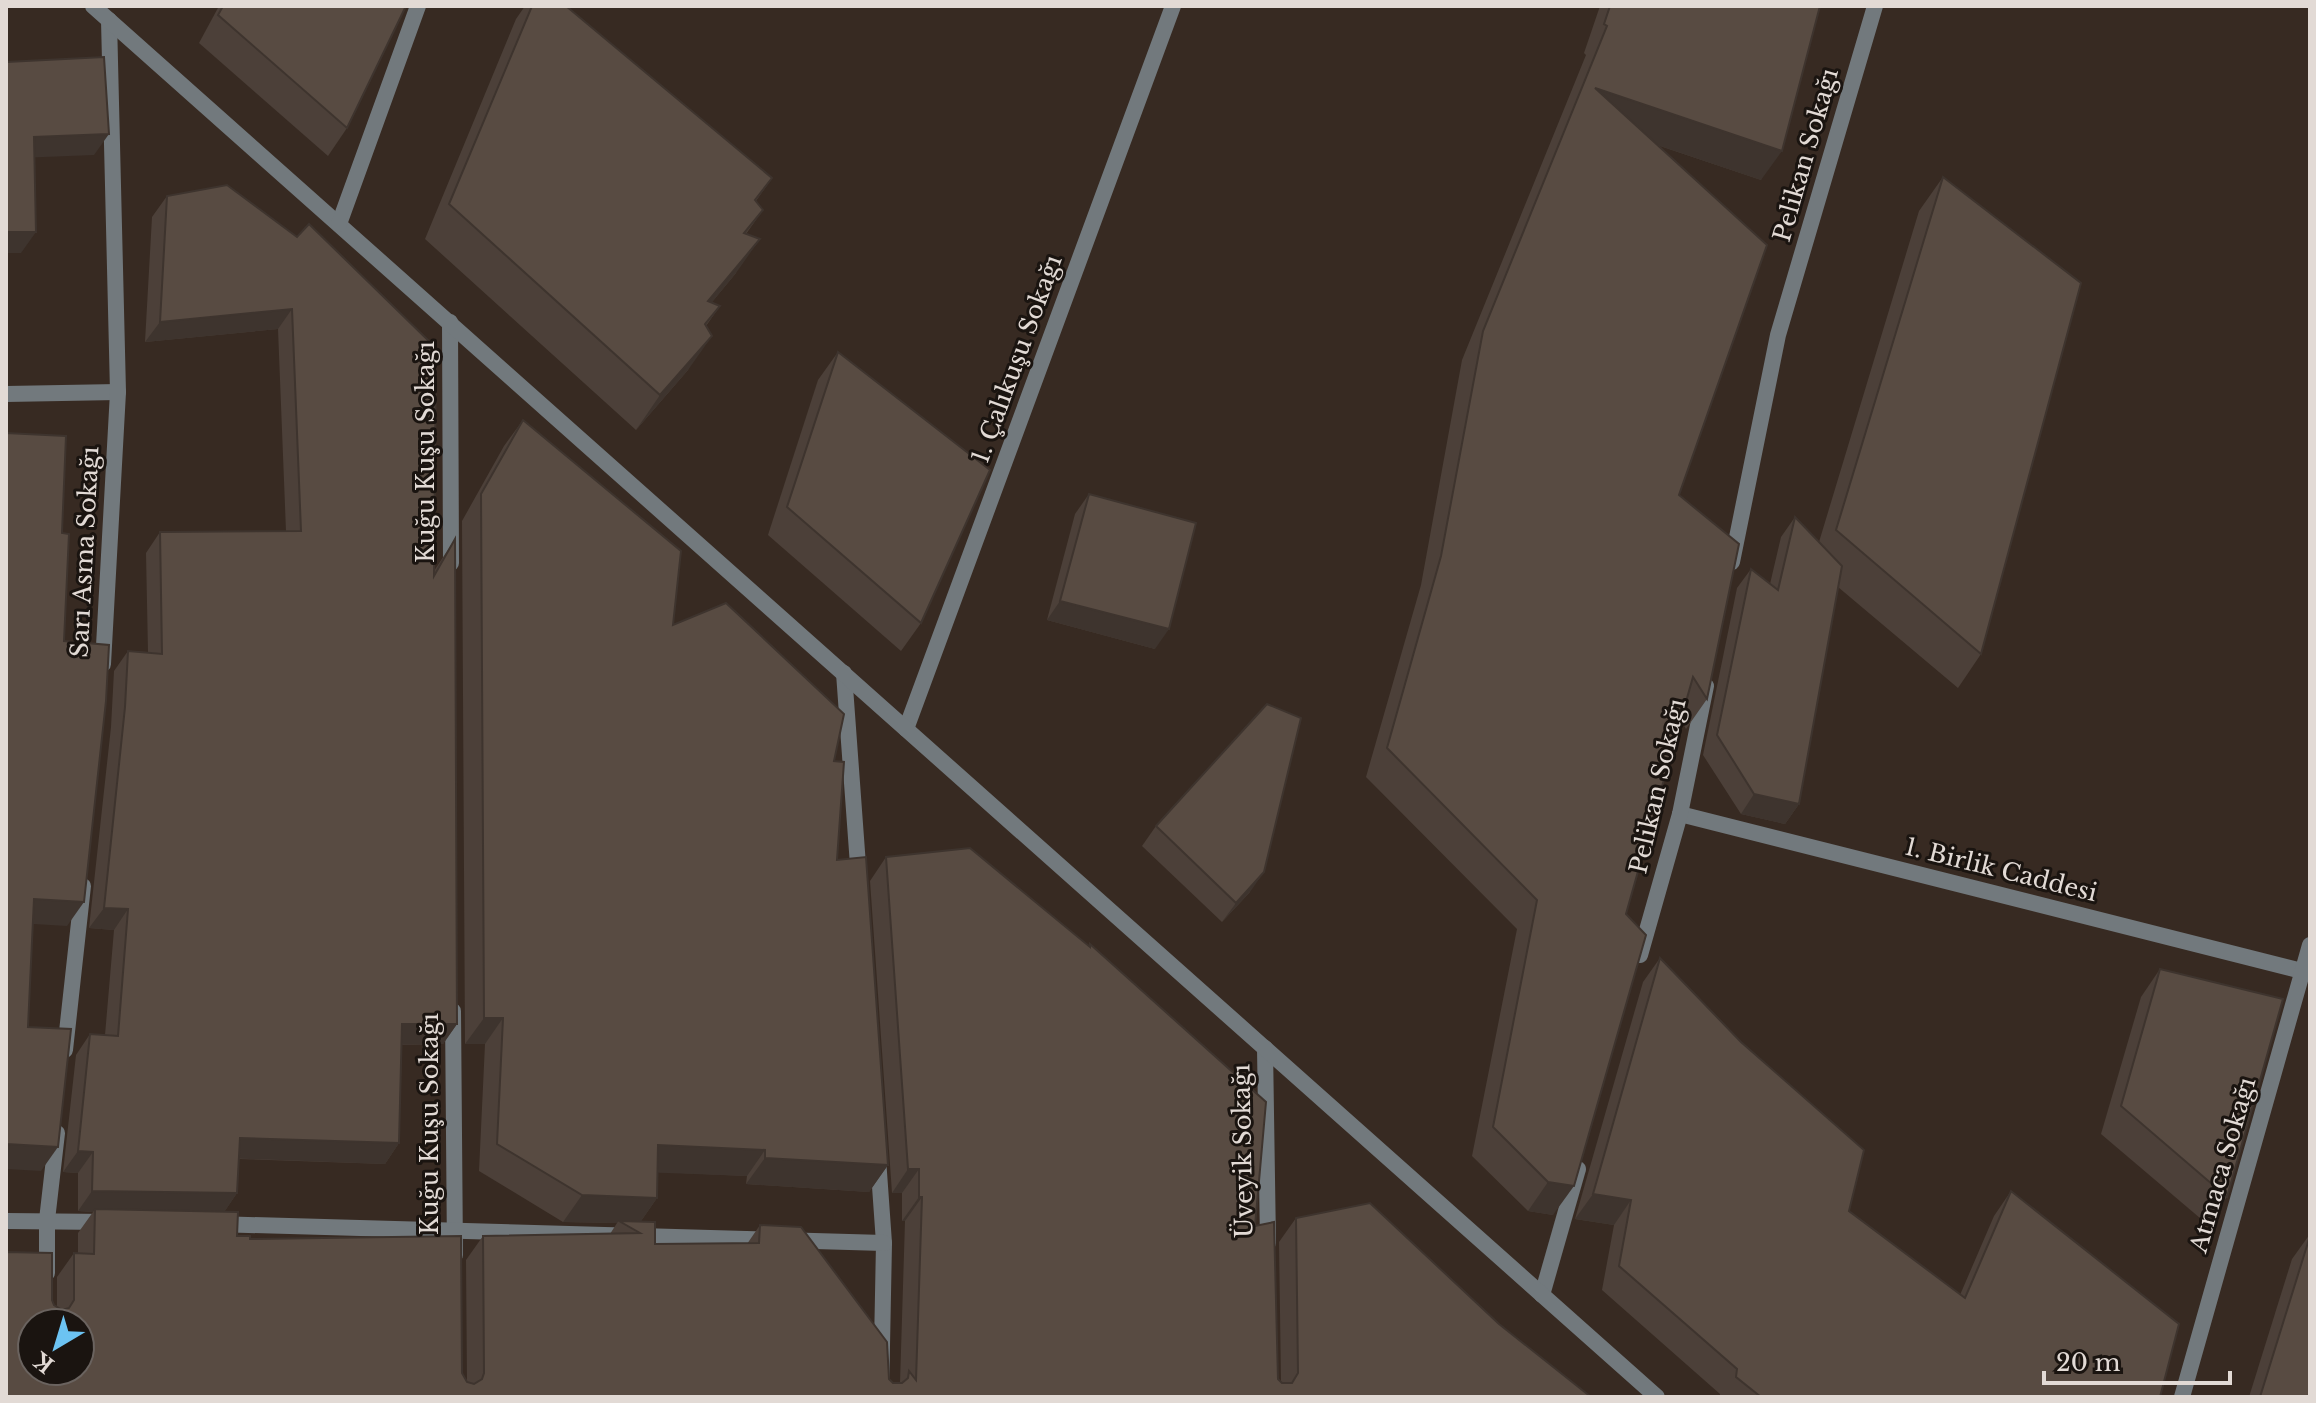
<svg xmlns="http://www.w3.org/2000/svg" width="2316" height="1403" viewBox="0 0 2316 1403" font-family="'Libre Baskerville',serif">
	<rect width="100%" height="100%" fill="#372a22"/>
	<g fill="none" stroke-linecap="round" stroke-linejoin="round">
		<!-- minor -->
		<g stroke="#72797d" stroke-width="16">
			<path d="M450 322 451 563"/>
			<path d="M6 394 118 392"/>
			<path d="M1732 562 1778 335 1875 6"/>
			<path d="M103 664 118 392 109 20"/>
			<path d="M844 673 859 879"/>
			<path d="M906 729 1173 6"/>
			<path d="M1680 814 2310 973"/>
			<path d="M1640 955 1680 814 1706 686"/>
			<path d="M453 1011 455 1255"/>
			<path d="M1265 1048 1268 1243"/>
			<path d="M65 1050 83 886"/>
			<path d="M878 1158 884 1243 881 1397"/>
			<path d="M6 1221 108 1222"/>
			<path d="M216 1224 884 1243"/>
			<path d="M47 1273V1220L57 1133"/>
			<path d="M1542 1295 1578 1169"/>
			<path d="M2182 1397 2310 945"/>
		</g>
		<!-- tertiary -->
		<g stroke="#72797d" stroke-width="16">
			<path d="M93 6 1657 1397"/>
			<path d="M339 224 418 6"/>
		</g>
	</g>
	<!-- wall -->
	<g fill="#4c4039" fill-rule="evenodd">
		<path d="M219 6H406L347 128 328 156 199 43Z"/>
		<path d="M525 6H566L772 178 756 201 763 210 746 234 736 273 712 302 720 306 706 326 688 370 636 430 425 239 516 19Z"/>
		<path d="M1600 6H1820L1761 180 1657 145 1679 495 1707 699 1686 729 1681 720 1626 914 1553 1215 1528 1211 1472 1156 1517 929 1366 777 1421 585 1462 360 1586 55 1584 53Z"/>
		<path d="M1943 177 1981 654 1958 688 1838 587 1799 804 1785 824 1741 814 1703 755 1737 588 1751 569 1770 584 1781 537 1795 517 1819 542 1919 211Z"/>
		<path d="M227 185 297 237 309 224 436 348 434 571 455 539 457 1024 443 1044 402 1045 399 1143 385 1164 239 1159 237 1193 224 1212H238L237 1236H250V1239L461 1236 462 1373 467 1382 466 1260 483 1236 610 1234 617 1223 563 1222 479 1171 485 1044H465L462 521 504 446 523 420 681 551 673 625 726 603 844 714 834 761 844 762 837 860 866 857 888 1165 869 1192 746 1184 747 1176 658 1172 657 1198 641 1221 655 1222V1244H747L760 1225 801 1227 887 1342 889 1379 893 1383H900L905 1221H902V1193H892L870 881 886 857 970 848 1088 946 1090 944 1266 1102 1255 1226 1274 1222 1278 1379 1281 1382 1279 1242 1296 1218 1370 1203 1499 1324 1591 1397H6V1252L52 1253V1300L54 1305 57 1307V1277L74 1253H78V1233L93 1212 78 1211V1173L63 1172 76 1055 90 1034 105 1035 114 930 89 928 111 727 114 671 128 651 148 652 146 553 160 532 286 531 278 329 145 342 152 217 167 196ZM32 1323H80V1371H57L56 1382 51 1371H32Z"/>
		<path d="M838 352 921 623 901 651 768 535 818 380Z"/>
		<path d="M1089 494 1155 649 1047 620 1075 514Z"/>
		<path d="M1156 826 1250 892 1222 922 1142 846Z"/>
		<path d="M1660 958 1849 1211 1960 1295 1994 1216 2011 1191 2160 1397H1720V1394L1602 1290 1614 1225 1575 1219 1643 982Z"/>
		<path d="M2160 969 2227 1197 2207 1224 2101 1134 2141 997Z"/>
		<path d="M2310 1234V1397H2249L2292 1259Z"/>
	</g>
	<!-- shaded-wall -->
	<g fill="#3e342e">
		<path d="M1595 88 1782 151 1761 180 1574 117Z"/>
		<path d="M109 134 94 155 19 158 34 137Z"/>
		<path d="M6 232H36L21 253H6Z"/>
		<path d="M760 239 736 273 685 335 708 301Z"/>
		<path d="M292 309 278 329 145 342 160 322Z"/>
		<path d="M712 336 688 370 636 430 660 395Z"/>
		<path d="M1060 601 1169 629 1155 649 1047 620Z"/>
		<path d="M1754 794 1799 804 1785 824 1741 814Z"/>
		<path d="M1264 872 1250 892 1222 922 1236 903Z"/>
		<path d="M34 899 84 902 67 926 17 923Z"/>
		<path d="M104 908 128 909 114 930 89 928Z"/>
		<path d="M484 1018H503L485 1044H465Z"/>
		<path d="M402 1024H457L443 1044 388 1045Z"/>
		<path d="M240 1138 399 1143 385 1164 226 1158Z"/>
		<path d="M6 1144 58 1147 41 1171 6 1169Z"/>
		<path d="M658 1145 765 1150 747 1176 640 1172Z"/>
		<path d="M78 1151 93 1152 78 1173 63 1172Z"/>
		<path d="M765 1158 888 1165 869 1192 746 1184Z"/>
		<path d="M908 1169H919L902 1193H892Z"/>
		<path d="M1548 1182 1574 1186 1553 1215 1528 1211Z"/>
		<path d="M92 1191 237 1193 223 1214 95 1209 93 1212 78 1211Z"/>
		<path d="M1593 1194 1631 1200 1614 1225 1575 1219Z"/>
		<path d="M582 1195 657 1198 639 1224 619 1221 617 1223 563 1222Z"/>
		<path d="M919 1197H922L905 1221H902Z"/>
	</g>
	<!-- building -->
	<g fill="#584b42" stroke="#3e342e" stroke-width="2" fill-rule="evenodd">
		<path d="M223 6H406L347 128 218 15Z"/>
		<path d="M532 6H566L772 178 755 200 763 210 744 233 760 239 708 301 720 306 705 324 712 336 660 395 449 204Z"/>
		<path d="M1610 6H1820L1782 151 1595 88 1767 245 1679 495 1739 544 1707 699 1693 677 1626 914 1646 935 1574 1186 1548 1182 1493 1127 1537 900 1387 748 1441 556 1483 331 1607 26 1604 24Z"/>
		<path d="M104 57 109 134 34 137 36 232H6V62Z"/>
		<path d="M1943 177 2081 283 1981 654 1836 530Z"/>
		<path d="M227 185 297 237 309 224 436 348 434 576 455 539 457 1024H402L399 1143 240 1138 237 1193 92 1191 93 1152 78 1151 90 1034 118 1036 128 909 104 908 125 707 128 651 162 654 160 532 301 531 292 309 160 322 167 196Z"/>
		<path d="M838 352 990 470 921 623 787 507Z"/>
		<path d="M523 420 681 551 673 625 726 603 844 714 834 761 844 762 837 860 866 857 888 1165 765 1158V1150L658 1145 657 1198 582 1195 497 1144 503 1018H484L481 494Z"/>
		<path d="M6 433 66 436 62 533 69 534 64 641 109 645 106 701 84 902 34 899 28 1027 71 1029 58 1147 6 1144Z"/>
		<path d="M1089 494 1196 523 1169 629 1060 601Z"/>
		<path d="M1795 517 1842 566 1799 804 1754 794 1717 735 1751 569 1778 590Z"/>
		<path d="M1267 704 1301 718 1264 872 1236 903 1156 826Z"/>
		<path d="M970 848 1090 947V944L1266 1102 1255 1226 1274 1222 1278 1379 1282 1383H1292L1298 1373 1296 1218 1370 1203 1499 1324 1591 1397H6V1252L52 1253V1300L54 1305 62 1310 69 1308 74 1300V1253L94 1254 95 1209 238 1212 237 1236H250V1239L461 1236 462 1373 467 1382 474 1384 482 1379 484 1373 483 1236 640 1233 619 1221 655 1222V1244L759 1243 760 1225 801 1227 887 1342 889 1379 893 1383H902L908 1378 909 1371 916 1380 922 1197H919V1169H908L886 857ZM32 1323H80V1371H72L71 1378 62 1384 55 1382 51 1371H32Z"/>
		<path d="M1660 958 1741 1042 1864 1150 1849 1211 1965 1298 2011 1191 2179 1324 2160 1397H1761L1736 1377 1737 1369 1619 1266 1631 1200 1593 1194Z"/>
		<path d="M2160 969 2283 999 2227 1197 2121 1106Z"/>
		<path d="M2310 1236V1397H2260Z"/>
	</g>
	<g text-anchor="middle" stroke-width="6" stroke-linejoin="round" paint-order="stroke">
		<!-- street labels -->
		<g font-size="24" fill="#e2dad5" stroke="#1a1410">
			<text transform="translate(1806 155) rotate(-74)" y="8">Pelikan Sokağı</text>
			<text transform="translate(1017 359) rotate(-70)" y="8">1. Çalıkuşu Sokağı</text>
			<text transform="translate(426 452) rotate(-90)" y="8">Kuğu Kuşu Sokağı</text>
			<text transform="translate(85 552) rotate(-87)" y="8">Sarı Asma Sokağı</text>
			<text transform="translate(1658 786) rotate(-77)" y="8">Pelikan Sokağı</text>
			<text transform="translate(2001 870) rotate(14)" y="8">1. Birlik Caddesi</text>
			<text transform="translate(430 1124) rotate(-90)" y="8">Kuğu Kuşu Sokağı</text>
			<text transform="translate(1243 1151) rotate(-91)" y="8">Üveyik Sokağı</text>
			<text transform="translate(2223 1165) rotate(-74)" y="8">Atmaca Sokağı</text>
		</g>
	</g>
	<!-- border -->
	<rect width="2316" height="1403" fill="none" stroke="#e2dad5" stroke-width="16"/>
	<!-- north arrow -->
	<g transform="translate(56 1347) rotate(218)"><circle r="38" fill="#1a1410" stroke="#6a635f" stroke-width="2"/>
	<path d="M0-6L14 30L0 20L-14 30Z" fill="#6cc3f2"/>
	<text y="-12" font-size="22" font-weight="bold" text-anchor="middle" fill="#e2dad5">K</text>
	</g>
	<!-- scale -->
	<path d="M2044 1371v12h186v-12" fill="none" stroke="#e2dad5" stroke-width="4"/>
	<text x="2056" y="1371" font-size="24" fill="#e2dad5" stroke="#1a1410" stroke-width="6" paint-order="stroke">20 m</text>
</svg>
